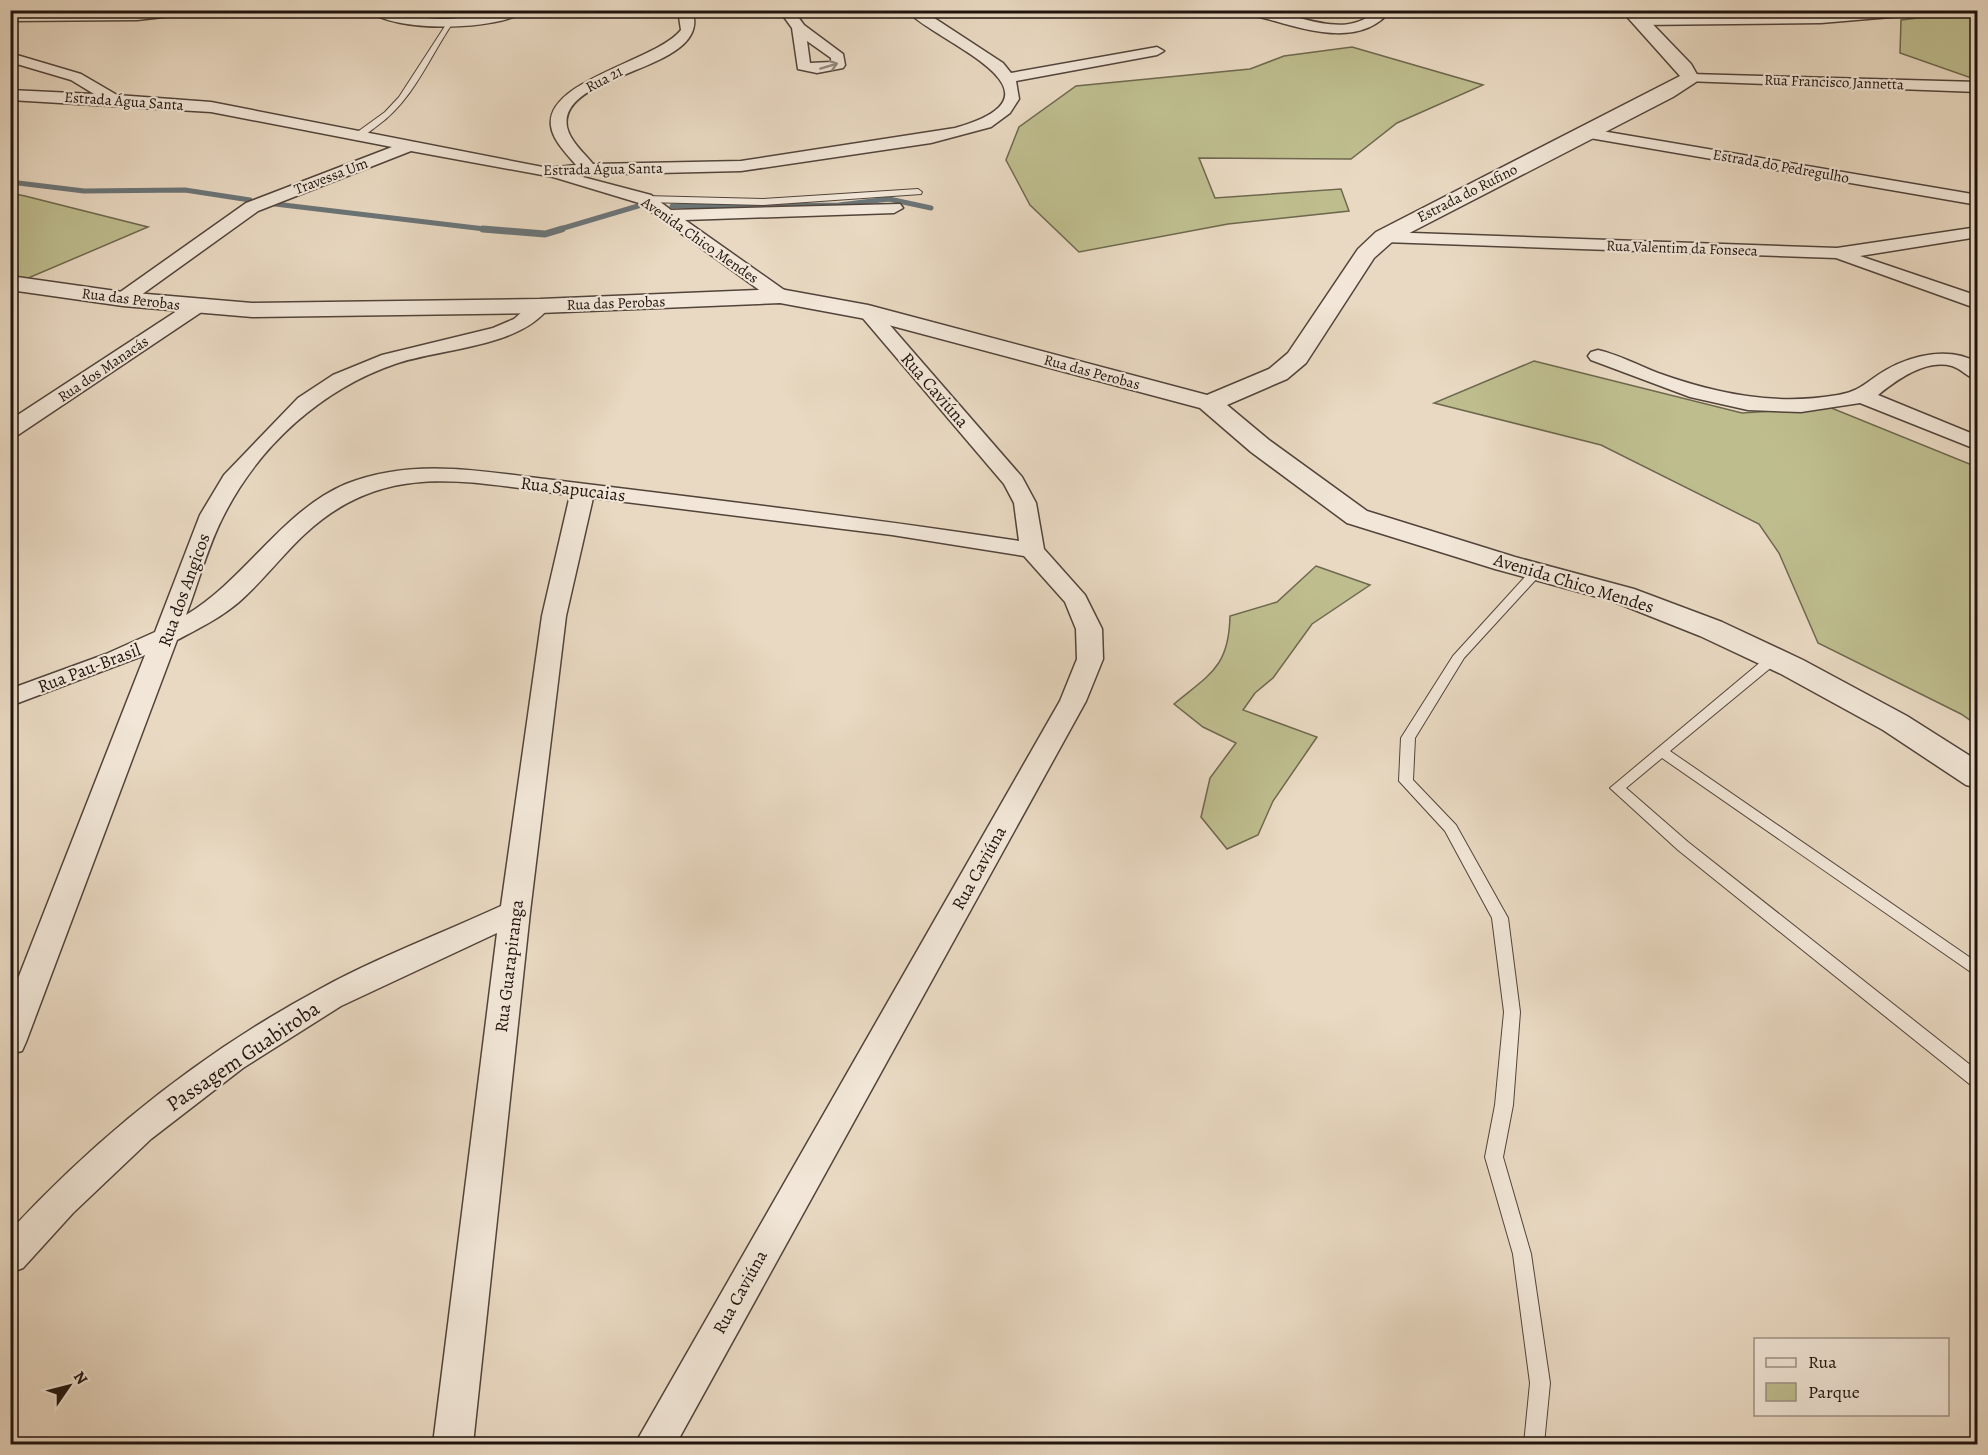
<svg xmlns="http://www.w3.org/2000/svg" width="1988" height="1455" viewBox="0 0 1988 1455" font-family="Alegreya,serif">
	<rect width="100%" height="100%" fill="#e9d9c2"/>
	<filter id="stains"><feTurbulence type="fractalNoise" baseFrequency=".00333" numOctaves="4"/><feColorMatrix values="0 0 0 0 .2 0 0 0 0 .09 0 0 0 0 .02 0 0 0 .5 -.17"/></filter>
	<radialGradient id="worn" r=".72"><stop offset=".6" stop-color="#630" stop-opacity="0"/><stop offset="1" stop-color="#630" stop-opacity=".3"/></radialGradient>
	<!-- green -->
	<g fill="#bebd8e" stroke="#6e684e" stroke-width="1.5">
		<path d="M396 11H487L438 19Z"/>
		<path d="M1977 11V80L1900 53 1901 20Z"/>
		<path d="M1352 47 1483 85 1397 123 1351 159 1199 158 1215 198 1341 189 1349 211 1228 224 1079 252 1030 205 1006 160 1019 127 1076 86 1250 69 1284 56Z"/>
		<path d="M10 193 25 196 148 227 26 279 11 276Z"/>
		<path d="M1534 361 1742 413 1829 407 1977 467V725L1961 714 1818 643 1779 553 1759 524 1601 445 1434 403Z"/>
		<path d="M1316 566 1370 585 1312 624 1273 678 1255 693 1243 710 1317 737 1273 801 1258 835 1227 849 1201 817 1210 778 1236 743 1203 727 1174 704C1210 674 1229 667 1230 616L1277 602Z"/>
	</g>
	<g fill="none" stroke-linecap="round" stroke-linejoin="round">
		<!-- stream-far1 -->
		<g stroke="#6b7578" stroke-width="5">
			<path d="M10 182 84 191 185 190 250 200"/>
			<path d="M275 204 493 230"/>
			<path d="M672 206 839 205 889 199 931 208"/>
			<path d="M557 230 638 206"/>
		</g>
		<!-- stream -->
		<path stroke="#6b7578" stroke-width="7" d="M483 229 545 234 562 229"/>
		<defs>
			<g id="service">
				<path d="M447 23 452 24C428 60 413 100 377 126 370 131 364 137 356 137V133L385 112 399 97Z"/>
				<path d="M918 189 922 192 921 194 763 205 645 202 641 199 645 196 763 199Z"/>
				<path d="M1537 567 1541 568 1543 571 1541 574 1464 658 1415 738 1413 780 1456 825 1508 918 1520 1012 1513 1105 1503 1157 1531 1254 1550 1383 1544 1444H1524L1530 1383 1513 1254 1485 1157 1495 1105 1504 1012 1492 918 1445 831 1399 781 1401 738 1453 656 1533 568Z"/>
				<path d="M1774 654 1780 658 1779 661 1670 751 1978 963V977L1662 758 1626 788 1688 842 1978 1071V1087L1972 1086 1678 850 1610 788 1769 655Z"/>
			</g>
			<g id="minor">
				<path d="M196 10 190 14 137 20 10 21V13Z"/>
				<path d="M368 10C393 10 416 19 442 19 471 19 498 10 526 10 502 31 392 33 368 10Z"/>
				<path d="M678 10H692C715 72 557 71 567 127 570 141 584 153 593 164L741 161 955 128C1080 92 936 43 906 10H922L1003 63 1011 73 1157 47 1164 51 1157 55 1016 81 1019 99 1010 113 991 127 931 143 741 171 575 175 651 195 671 210 900 204 903 208 894 213 685 220 787 292 789 296 780 302 773 300 639 203 553 177 411 151 258 211 130 303H116L113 299 116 295 246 203 392 147 211 112 10 100V90L94 94 71 80 10 62V53L81 74 117 95 211 102 548 168 576 165C567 154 553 141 551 126 545 80 657 61 681 30Z"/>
				<path d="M779 10H793L804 25 843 54 845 65 843 68 817 73 798 69 792 28ZM807 41 831 58V62L810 63Z"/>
				<path d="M1245 10C1252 10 1261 9 1268 11 1304 16 1346 40 1377 10H1391C1363 46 1312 32 1275 21 1265 18 1252 17 1245 10Z"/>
				<path d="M1872 10H1932L1926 14 1821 23 1639 25 1632 21 1639 17 1821 15Z"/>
				<path d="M1690 74 1978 82V92L1685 81 1683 78 1685 75Z"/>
				<path d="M1584 128 1978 195V205L1578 136 1576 133Z"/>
				<path d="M1978 227V237L1860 256 1978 296V309L1836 258 1384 242 1375 237 1384 232 1837 248Z"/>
				<path d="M540 300 550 306C520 348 441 348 395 364 322 389 260 445 225 513 208 544 199 582 186 615 246 579 282 511 346 484 406 460 468 469 529 477 570 482 610 487 651 492 774 507 896 522 1019 541L1014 503 1004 484 861 316 858 312 868 306 875 308 1022 477 1036 503 1044 549 1085 595 1102 629 1103 659 1086 701 676 1444H635L1060 701 1077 659 1076 629 1065 602 1024 556 892 535 593 498 566 616 530 912 473 1444H433L497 933 341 1006 243 1068 151 1139 73 1213 23 1268 10 1273V1231C99 1135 203 1052 318 990 376 958 440 934 501 906L542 616 570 495C472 483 387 458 306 533 282 555 263 581 239 602 220 618 198 629 177 640L26 1042 22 1051 10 1054V999L145 655 10 706V689L106 654 155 632 200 515 224 475 298 398 333 375 382 355 493 328 514 319 533 302Z"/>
				<path d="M196 301 206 307 203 311 18 435 10 436V420L189 303Z"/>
				<path d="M1598 350C1619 355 1638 365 1658 373 1717 394 1775 406 1838 395 1861 391 1867 381 1886 370 1912 355 1950 346 1978 363V380C1968 378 1962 369 1952 366 1925 359 1897 380 1878 395L1978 436V450L1860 403 1801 412 1748 410 1690 397 1591 360 1588 356 1591 352Z"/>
			</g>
			<path id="tertiary" d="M1621 10H1639L1691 64 1699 78 1696 82 1673 97 1392 242 1374 258 1306 363 1287 379 1227 405 1269 440 1367 511 1515 557 1634 589 1722 622 1803 660 1907 716 1978 761V788L1966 785 1883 730 1781 674 1700 636 1612 601 1495 569 1347 523 1251 452 1200 408 866 319 780 303 540 313 252 317 123 306 10 290V276L123 292 252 303 540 299 780 289 868 305 1207 395 1269 369 1288 353 1358 249 1376 232 1680 76Z"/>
		</defs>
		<!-- service casing -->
		<use href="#service" stroke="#52443b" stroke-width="2"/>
		<!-- minor casing -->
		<use href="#minor" stroke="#52443b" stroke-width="3"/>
		<!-- tertiary casing -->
		<use href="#tertiary" stroke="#52443b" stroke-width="3"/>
		<!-- service -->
		<use href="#service" fill="#f1e6d7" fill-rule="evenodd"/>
		<!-- minor -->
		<use href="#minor" fill="#f1e6d7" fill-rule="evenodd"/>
		<!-- tertiary -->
		<use href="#tertiary" fill="#f1e6d7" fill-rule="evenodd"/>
	</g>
	<!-- one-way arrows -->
	<defs><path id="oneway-shaft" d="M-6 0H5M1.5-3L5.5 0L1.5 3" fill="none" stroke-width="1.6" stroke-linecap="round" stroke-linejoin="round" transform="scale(1.5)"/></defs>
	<use stroke="#92877d" href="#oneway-shaft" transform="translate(829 66) rotate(-17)"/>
	<g text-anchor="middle" stroke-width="4.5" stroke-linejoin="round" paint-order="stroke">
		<!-- far-street labels -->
		<g font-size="15" fill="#1f130e" stroke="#f1e6d7">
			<text transform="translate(604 79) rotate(-28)" y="5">Rua 21</text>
			<text transform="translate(1834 82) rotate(2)" y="5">Rua Francisco Jannetta</text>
			<text transform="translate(124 101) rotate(4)" y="5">Estrada Água Santa</text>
			<text transform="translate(1781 166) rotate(10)" y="5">Estrada do Pedregulho</text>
			<text transform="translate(603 169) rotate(-1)" y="5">Estrada Água Santa</text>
			<text transform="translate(331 176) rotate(-21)" y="5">Travessa Um</text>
			<text transform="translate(1467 193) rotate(-27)" y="5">Estrada do Rufino</text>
			<text transform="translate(700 240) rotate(35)" y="5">Avenida Chico Mendes</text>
			<text transform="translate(1682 248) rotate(2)" y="5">Rua Valentim da Fonseca</text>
			<text transform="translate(131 299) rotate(7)" y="5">Rua das Perobas</text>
			<text transform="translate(616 303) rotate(-2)" y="5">Rua das Perobas</text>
			<text transform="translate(103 369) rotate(-34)" y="5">Rua dos Manacás</text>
			<text transform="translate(1092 372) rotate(15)" y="5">Rua das Perobas</text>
		</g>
		<!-- street labels -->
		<g font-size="18" fill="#1f130e" stroke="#f1e6d7">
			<text transform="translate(935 390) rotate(49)" y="6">Rua Caviúna</text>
			<text transform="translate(573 489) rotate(7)" y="6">Rua Sapucaias</text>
			<text transform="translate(1574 583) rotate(17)" y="6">Avenida Chico Mendes</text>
			<text transform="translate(184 590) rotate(-70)" y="6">Rua dos Angicos</text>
			<text transform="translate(89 668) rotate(-21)" y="6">Rua Pau-Brasil</text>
			<text transform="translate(979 868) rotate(-61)" y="6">Rua Caviúna</text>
			<text transform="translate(509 966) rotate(-83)" y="6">Rua Guarapiranga</text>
			<text transform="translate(740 1292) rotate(-61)" y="6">Rua Caviúna</text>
		</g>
		<!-- near-street labels -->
		<g font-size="21" fill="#1f130e" stroke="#f1e6d7">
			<text transform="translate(243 1056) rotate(-34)" y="7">Passagem Guabiroba</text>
		</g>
	</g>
	<!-- margin -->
	<rect width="1988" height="1455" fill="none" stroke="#e9d9c2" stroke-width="36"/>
	<rect x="12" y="12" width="1964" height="1431" fill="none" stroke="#1f130e" stroke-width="3"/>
	<rect x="18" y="18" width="1952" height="1419" fill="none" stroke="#1f130e" stroke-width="1.5"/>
	<!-- legend -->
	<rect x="1754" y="1338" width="195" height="78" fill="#f1e6d7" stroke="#9d9287" stroke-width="1.5"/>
	<rect x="1766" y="1358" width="30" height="9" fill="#f1e6d7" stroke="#9d9287" stroke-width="1.5"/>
	<text x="1808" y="1368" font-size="18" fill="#1f130e">Rua</text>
	<rect x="1766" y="1383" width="30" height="18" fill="#bebd8e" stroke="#9d9287" stroke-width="1.5"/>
	<text x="1808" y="1398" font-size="18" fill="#1f130e">Parque</text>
	<!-- north arrow -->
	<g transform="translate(69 1386) rotate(55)" stroke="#f1e6d7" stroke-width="4.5" paint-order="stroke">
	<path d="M0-4.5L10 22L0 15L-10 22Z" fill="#1f130e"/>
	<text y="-9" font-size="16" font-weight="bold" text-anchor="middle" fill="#1f130e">N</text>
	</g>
	<rect width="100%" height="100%" filter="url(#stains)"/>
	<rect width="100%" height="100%" fill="url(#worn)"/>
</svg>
